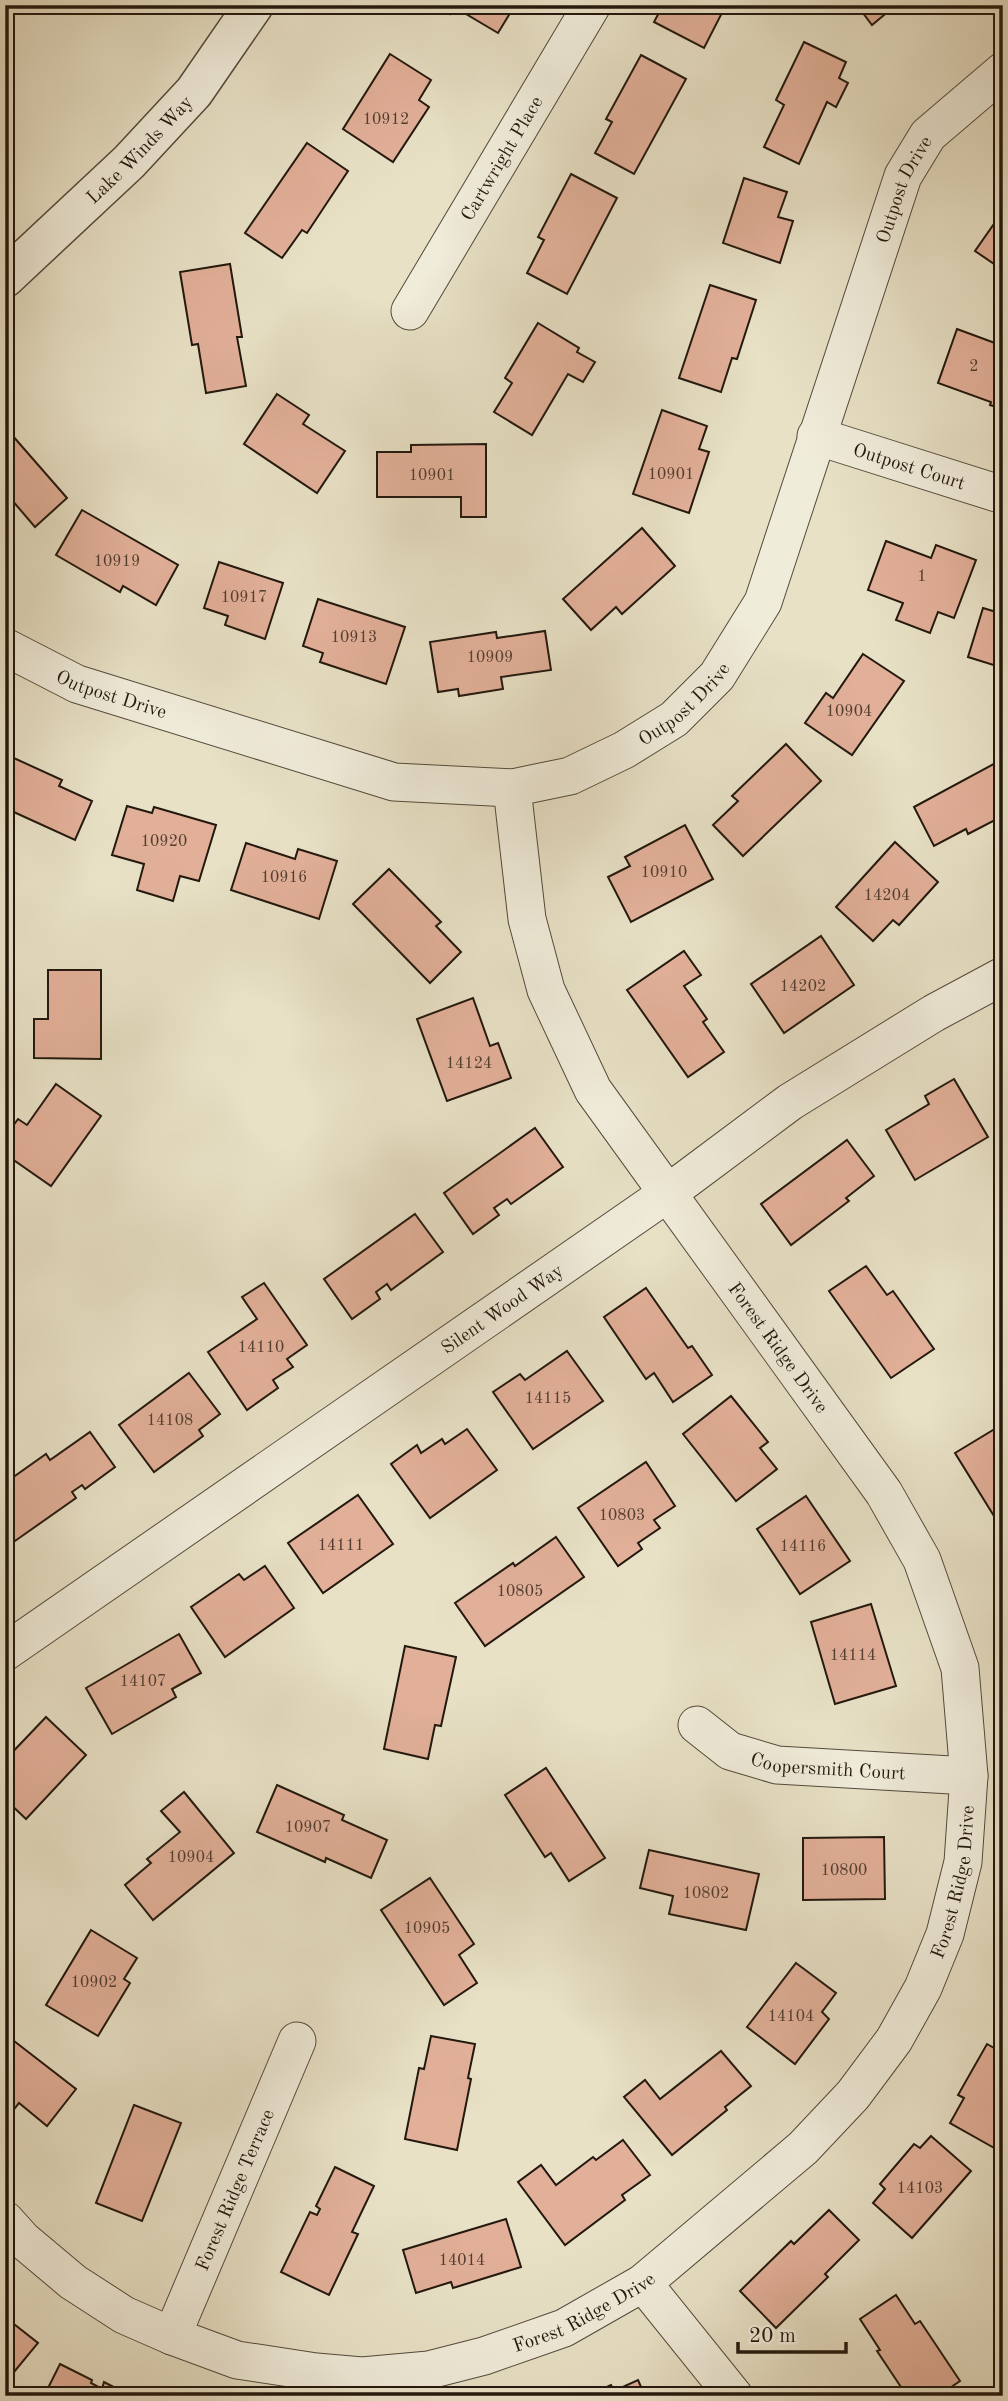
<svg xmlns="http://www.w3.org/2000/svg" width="1008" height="2401" viewBox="0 0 1008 2401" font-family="'Old Standard TT',serif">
	<rect width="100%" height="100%" fill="#e8e1c6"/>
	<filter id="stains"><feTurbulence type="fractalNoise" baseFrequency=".00286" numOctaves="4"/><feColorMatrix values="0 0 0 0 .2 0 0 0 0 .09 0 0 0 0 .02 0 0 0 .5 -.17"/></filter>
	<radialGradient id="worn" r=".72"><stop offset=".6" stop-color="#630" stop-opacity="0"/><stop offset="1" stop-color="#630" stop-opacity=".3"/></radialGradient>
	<!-- building -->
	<g fill="#e2b099" stroke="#23180e" stroke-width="2">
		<path d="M435 5H515L498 33 454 7 450 14Z"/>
		<path d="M663 5H726L704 48 654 22Z"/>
		<path d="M857 5H896L872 25Z"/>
		<path d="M804 42 846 62 839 78 848 83 836 107 827 102 799 164 764 147 784 105 776 100Z"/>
		<path d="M390 54 431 80 419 100 429 107 393 162 343 129Z"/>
		<path d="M641 55 686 79 634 174 595 153 612 122 606 119Z"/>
		<path d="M307 143 348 171 307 233 302 230 282 258 245 233Z"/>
		<path d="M571 174 617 198 567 294 527 273 544 240 538 237Z"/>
		<path d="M744 178 787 192 778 217 793 221 780 263 723 243Z"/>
		<path d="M1003 211V270L975 251Z"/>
		<path d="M230 264 242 337H237L246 386 206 393 198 344 192 345 180 272Z"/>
		<path d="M710 285 756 300 737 359 732 358 721 392 679 378Z"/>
		<path d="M538 323 579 348 577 352 595 362 583 382 568 374 532 435 494 412 512 383 505 378Z"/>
		<path d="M957 329 1003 346V409L990 405 991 402 938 383Z"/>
		<path d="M277 394 309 415 303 424 345 451 317 493 244 444Z"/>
		<path d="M662 410 707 426 699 449 709 452 689 513 633 494Z"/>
		<path d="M5 427 67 498 35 527 11 499 5 504Z"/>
		<path d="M486 444V517H461V497H377V452H411V445Z"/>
		<path d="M82 510 178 565 156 605 123 586 120 592 56 555Z"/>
		<path d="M642 528 675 566 622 614 616 607 591 630 563 599Z"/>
		<path d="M886 541 931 558 936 545 976 560 954 618 938 612 930 633 896 620 903 603 868 590Z"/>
		<path d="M219 562 283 583 265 639 225 625 228 616 204 608Z"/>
		<path d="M318 599 405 627 386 684 320 662 323 653 303 646Z"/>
		<path d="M983 608 1003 614V668L968 657Z"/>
		<path d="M545 631 551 670 501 677 503 689 459 696 458 689 438 692 430 642 496 632 497 638Z"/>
		<path d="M863 654 904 681 852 755 805 723 826 693 833 698Z"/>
		<path d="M786 744 821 781 743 856 713 825 738 801 732 796Z"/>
		<path d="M5 754 62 780 59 786 92 801 75 840 5 808Z"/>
		<path d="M1003 759V816L968 834 966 829 934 846 914 807Z"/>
		<path d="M127 806 152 813 154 807 216 825 199 881 180 876 173 901 137 890 144 864 112 855Z"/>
		<path d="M685 825 713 879 631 922 608 877 630 866 625 857Z"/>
		<path d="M895 842 938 882 899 925 893 920 873 941 836 907Z"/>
		<path d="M246 843 295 859 298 849 337 861 319 919 231 890Z"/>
		<path d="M389 869 441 922 436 926 461 952 430 983 353 904Z"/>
		<path d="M821 936 854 985 784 1033 751 984Z"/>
		<path d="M684 951 701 975 684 986 707 1019 703 1022 724 1052 688 1077 627 990Z"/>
		<path d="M48 970H101V1059L34 1058V1019H48Z"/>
		<path d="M473 998 490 1046 498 1043 511 1078 447 1101 417 1019Z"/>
		<path d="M954 1079 988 1137 915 1180 886 1130 929 1104 925 1096Z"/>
		<path d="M56 1084 101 1116 51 1186 5 1154V1137L18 1119 27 1125Z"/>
		<path d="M535 1128 563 1167 511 1204 507 1199 494 1208 499 1215 473 1234 444 1193Z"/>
		<path d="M847 1140 874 1176 846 1198 849 1201 791 1245 761 1204Z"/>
		<path d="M415 1214 443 1252 391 1290 387 1284 376 1292 380 1299 352 1319 324 1279Z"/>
		<path d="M866 1266 887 1295 893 1291 934 1349 891 1378 829 1291Z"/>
		<path d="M264 1283 307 1345 287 1359 293 1367 273 1380 278 1388 247 1410 208 1352 257 1319 242 1297Z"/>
		<path d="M646 1288 688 1348 692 1346 712 1375 673 1402 654 1373 646 1379 604 1317Z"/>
		<path d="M567 1351 603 1401 533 1449 493 1392 520 1374 525 1380Z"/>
		<path d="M189 1373 220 1414 199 1430 203 1436 154 1472 119 1425Z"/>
		<path d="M731 1396 768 1442 760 1448 777 1469 736 1501 683 1434Z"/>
		<path d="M1003 1424V1528L1002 1529 955 1453Z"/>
		<path d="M467 1429 497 1470 430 1518 391 1464 417 1445 421 1453 442 1439 445 1444Z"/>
		<path d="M90 1432 115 1467 85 1489 82 1485 72 1492 76 1498 15 1541 5 1528V1483L46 1454 50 1460Z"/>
		<path d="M646 1462 675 1506 654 1520 660 1528 638 1543 642 1549 618 1566 578 1508Z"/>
		<path d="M358 1495 393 1544 323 1593 288 1543Z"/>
		<path d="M806 1496 850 1561 800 1594 757 1529Z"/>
		<path d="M556 1537 584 1577 485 1646 455 1603 513 1563 515 1566Z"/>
		<path d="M265 1566 294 1608 225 1657 191 1607 239 1574 244 1580Z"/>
		<path d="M871 1604 896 1686 835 1704 811 1622Z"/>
		<path d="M179 1634 201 1673 172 1689 176 1697 112 1734 86 1688Z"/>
		<path d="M405 1646 456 1657 441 1726 435 1725 428 1759 384 1749Z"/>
		<path d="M46 1717 86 1755 26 1819 5 1799V1760Z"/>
		<path d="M546 1768 605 1858 569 1881 551 1853 545 1857 505 1795Z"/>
		<path d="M277 1785 344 1815 342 1820 387 1840 371 1878 326 1858 325 1862 257 1832Z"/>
		<path d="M184 1792 234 1853 153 1920 125 1885 151 1863 147 1859 180 1832 161 1811Z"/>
		<path d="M884 1837 885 1899 803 1900V1838Z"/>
		<path d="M649 1850 759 1874 746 1930 669 1914 673 1896 640 1888Z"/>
		<path d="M430 1878 474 1944 459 1955 477 1983 444 2005 381 1910Z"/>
		<path d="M91 1930 137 1958 124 1979 130 1983 98 2036 46 2005Z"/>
		<path d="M796 1963 836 1993 822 2012 829 2019 795 2064 747 2027Z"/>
		<path d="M5 2034 76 2089 47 2126 19 2103 15 2108 5 2100Z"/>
		<path d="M431 2036 475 2044 468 2078 471 2079 457 2150 405 2139 419 2068 424 2069Z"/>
		<path d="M987 2044 1003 2053V2137L996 2149 950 2123 964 2098 958 2095Z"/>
		<path d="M721 2051 751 2086 725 2107 727 2110 672 2155 624 2097 645 2080 660 2099Z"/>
		<path d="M134 2105 181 2123 142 2221 96 2203Z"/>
		<path d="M931 2136 971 2171 912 2238 873 2203 885 2189 880 2184 914 2144 920 2148Z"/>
		<path d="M623 2140 650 2175 622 2195 625 2200 565 2245 518 2182 541 2165 556 2185 593 2157 596 2160Z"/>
		<path d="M335 2167 374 2186 352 2232 358 2234 329 2295 281 2272 310 2212 317 2215 320 2209 316 2206Z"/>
		<path d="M829 2210 859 2240 825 2274 828 2277 776 2328 740 2291 791 2241 794 2244Z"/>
		<path d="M506 2219 521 2267 453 2288 451 2282 416 2293 403 2250Z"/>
		<path d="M896 2295 915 2324 920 2321 960 2381 938 2396H907L877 2351 880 2350 860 2319Z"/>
		<path d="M5 2317 38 2343 5 2383Z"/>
		<path d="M60 2364 92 2380 91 2383 102 2389 104 2382 131 2396H44Z"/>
		<path d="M638 2380 645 2396H586L611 2385 614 2391Z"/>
	</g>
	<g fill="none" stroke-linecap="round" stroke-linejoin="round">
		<defs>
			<g id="minor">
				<path id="s1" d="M410 311 592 5"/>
				<path id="s2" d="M816 436 1003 495"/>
				<path id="s3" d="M5 647 77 684 394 782 512 788 570 776 624 750 674 719 717 676 763 602 903 176 928 135 1003 71"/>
				<path id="s4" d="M5 1652 668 1193 790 1102 934 1013 1003 976"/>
				<path id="s5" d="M697 1725 730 1751 777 1765 969 1776"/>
				<path id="s6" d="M5 2220 23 2240 73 2282 124 2315 172 2336 237 2360 316 2372 362 2376 429 2370 484 2356 564 2328 643 2283 803 2148 853 2095 894 2040 923 1988 945 1934 963 1862 969 1776 960 1668 922 1560 884 1493 593 1090 546 990 527 919 512 788"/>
				<path d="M643 2283 734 2396"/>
				<path id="s7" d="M172 2336 297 2041"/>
			</g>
			<g id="tertiary">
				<path id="s8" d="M5 278 129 162 194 92 254 5"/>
			</g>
		</defs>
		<!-- minor casing -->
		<use href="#minor" stroke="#544a3c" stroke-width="39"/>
		<!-- tertiary casing -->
		<use href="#tertiary" stroke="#544a3c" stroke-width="41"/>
		<!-- minor -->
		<use href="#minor" stroke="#f0ecda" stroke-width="37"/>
		<!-- tertiary -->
		<use href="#tertiary" stroke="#f0ecda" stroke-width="38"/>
	</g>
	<g text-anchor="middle" stroke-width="6" stroke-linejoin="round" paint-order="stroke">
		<!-- number labels -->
		<g font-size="16" fill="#533e31">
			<text x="386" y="124">10912</text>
			<text x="974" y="371">2</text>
			<text x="671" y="479">10901</text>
			<text x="432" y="480">10901</text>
			<text x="117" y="566">10919</text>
			<text x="922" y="581">1</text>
			<text x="244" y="602">10917</text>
			<text x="354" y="642">10913</text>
			<text x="490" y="662">10909</text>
			<text x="849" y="716">10904</text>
			<text x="164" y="846">10920</text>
			<text x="664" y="877">10910</text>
			<text x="284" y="882">10916</text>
			<text x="887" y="900">14204</text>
			<text x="803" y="991">14202</text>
			<text x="469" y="1068">14124</text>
			<text x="261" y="1352">14110</text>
			<text x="548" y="1403">14115</text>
			<text x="170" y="1425">14108</text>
			<text x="622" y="1520">10803</text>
			<text x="341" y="1550">14111</text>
			<text x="803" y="1551">14116</text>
			<text x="520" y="1596">10805</text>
			<text x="853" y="1660">14114</text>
			<text x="143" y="1686">14107</text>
			<text x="308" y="1832">10907</text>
			<text x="191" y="1862">10904</text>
			<text x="844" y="1875">10800</text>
			<text x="706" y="1898">10802</text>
			<text x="427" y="1933">10905</text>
			<text x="94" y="1987">10902</text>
			<text x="791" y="2021">14104</text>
			<text x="920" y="2193">14103</text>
			<text x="462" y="2265">14014</text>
		</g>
		<!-- street labels -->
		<g font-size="19" fill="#23180e" stroke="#f0ecda">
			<text dy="7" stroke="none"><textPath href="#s8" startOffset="186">Lake Winds Way</textPath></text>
			<text dy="7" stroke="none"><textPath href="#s1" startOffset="178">Cartwright Place</textPath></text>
			<text dy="7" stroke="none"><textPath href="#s3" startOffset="1293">Outpost Drive</textPath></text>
			<text dy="7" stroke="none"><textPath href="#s2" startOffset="98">Outpost Court</textPath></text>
			<text dy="7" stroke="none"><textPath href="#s3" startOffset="117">Outpost Drive</textPath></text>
			<text dy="7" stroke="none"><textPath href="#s3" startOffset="726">Outpost Drive</textPath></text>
			<text dy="7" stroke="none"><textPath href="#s4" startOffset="604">Silent Wood Way</textPath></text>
			<text transform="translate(779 1347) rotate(54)" y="7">Forest Ridge Drive</text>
			<text dy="7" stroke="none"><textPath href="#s5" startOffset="142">Coopersmith Court</textPath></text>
			<text dy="7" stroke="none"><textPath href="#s6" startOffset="1222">Forest Ridge Drive</textPath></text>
			<text dy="7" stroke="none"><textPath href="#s7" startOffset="159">Forest Ridge Terrace</textPath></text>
			<text dy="7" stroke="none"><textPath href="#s6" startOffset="634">Forest Ridge Drive</textPath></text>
		</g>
	</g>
	<!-- margin -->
	<rect width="1008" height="2401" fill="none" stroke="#e8e1c6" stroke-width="28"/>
	<rect x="7" y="7" width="994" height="2387" fill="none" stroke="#23180e" stroke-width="3.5"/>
	<rect x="14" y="14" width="980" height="2373" fill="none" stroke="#23180e" stroke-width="2"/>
	<!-- scale -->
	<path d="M738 2342v10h108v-10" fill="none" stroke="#23180e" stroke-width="3.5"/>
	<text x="749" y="2342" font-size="21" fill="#23180e" stroke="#f0ecda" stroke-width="5" paint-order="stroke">20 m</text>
	<rect width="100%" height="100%" filter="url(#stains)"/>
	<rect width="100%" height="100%" fill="url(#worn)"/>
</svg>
